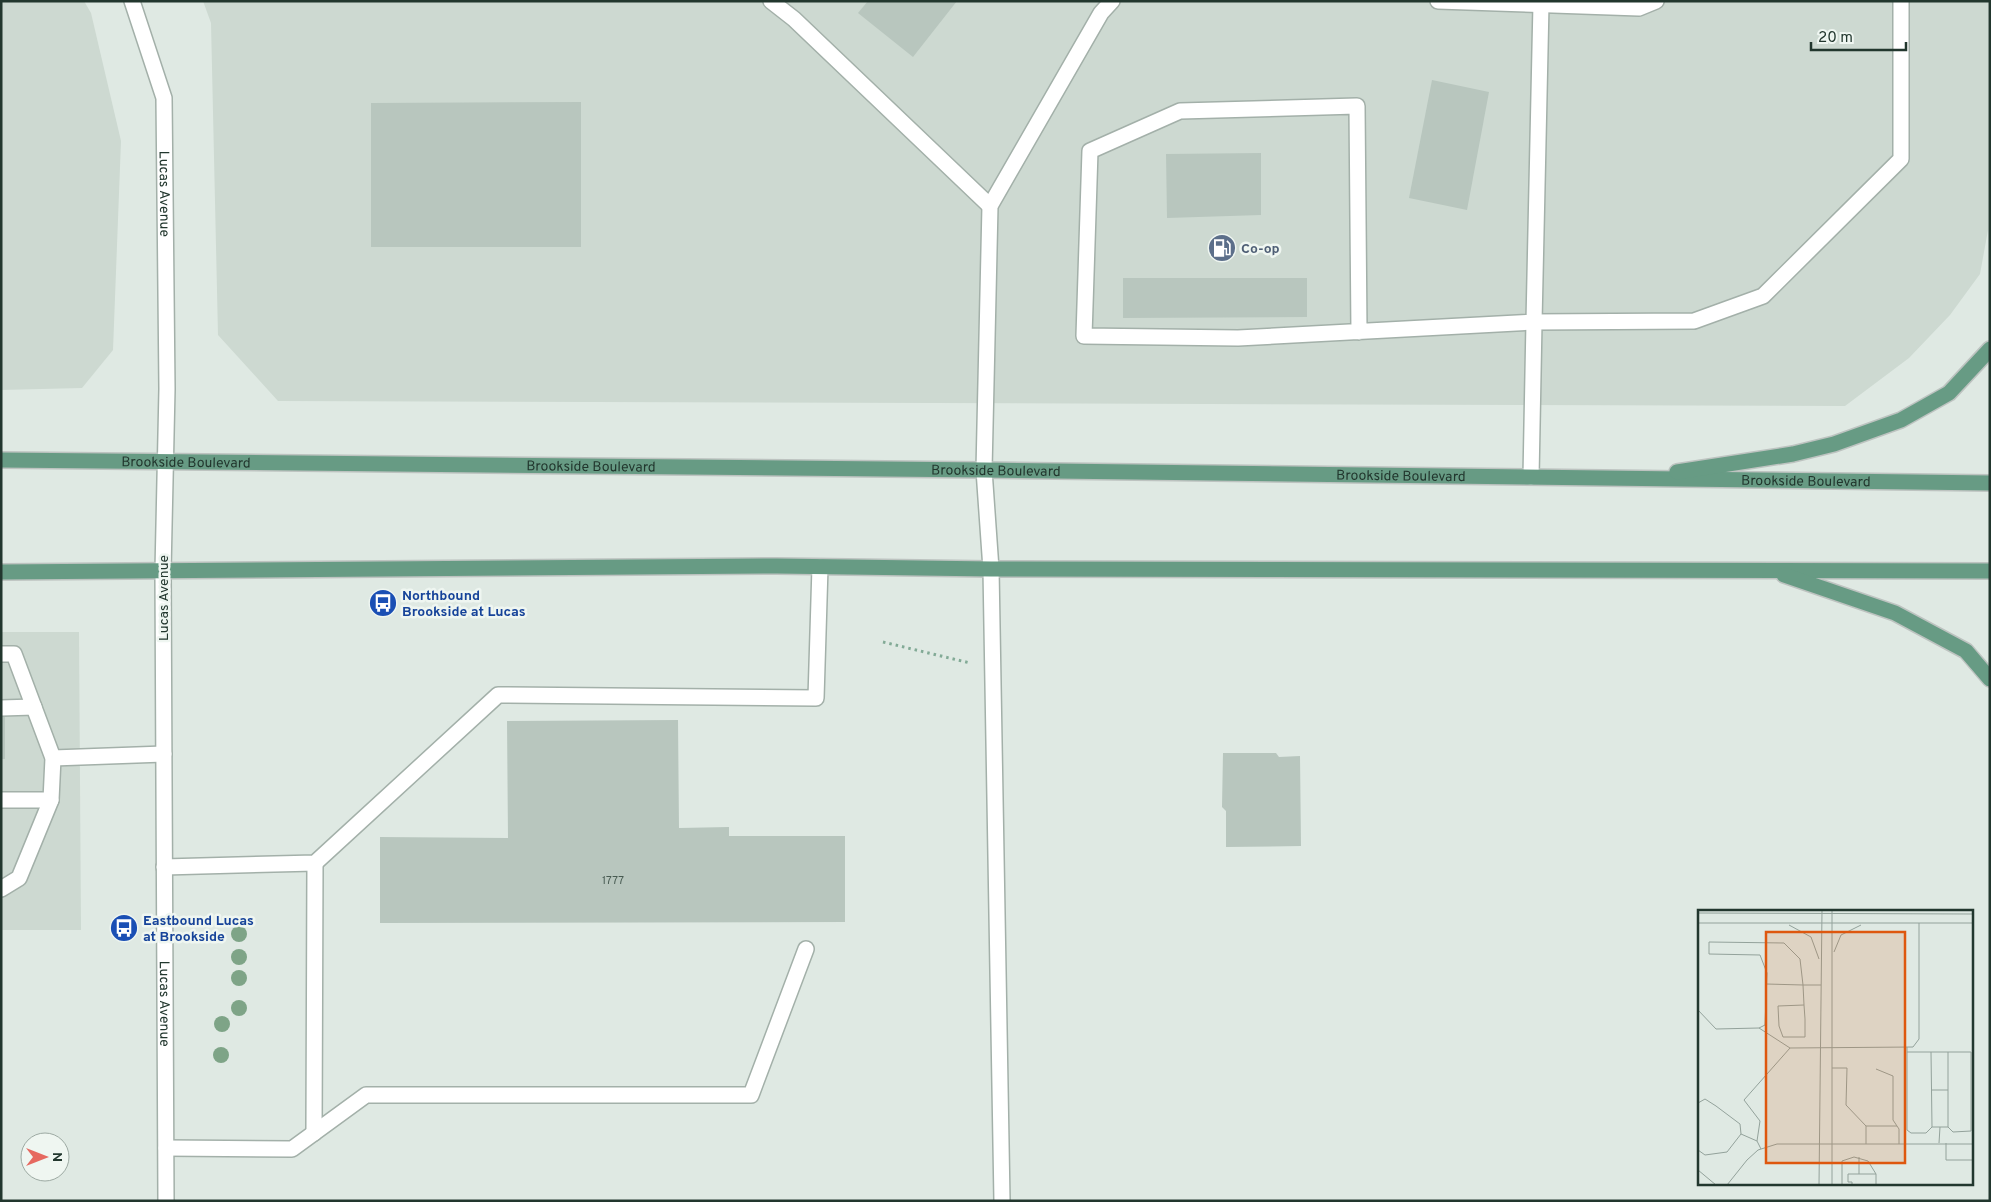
<svg xmlns="http://www.w3.org/2000/svg" width="1991" height="1202" viewBox="0 0 1991 1202" font-family="Overpass,sans-serif">
	<rect width="100%" height="100%" fill="#dfe9e3"/>
	<!-- built -->
	<g fill="#cdd9d1">
		<path d="M1 1H84L91 13 121 141 113 350 82 388 1 390Z"/>
		<path d="M203 1H1988V230L1980 274 1950 315 1909 358 1845 406 278 401 218 335 211 23Z"/>
		<path d="M1 632H79L81 930H1Z"/>
	</g>
	<!-- building -->
	<g fill="#b8c6be">
		<path d="M868 1H957L913 57 858 13Z"/>
		<path d="M1432 80 1489 92 1467 210 1409 198Z"/>
		<path d="M581 102V247H371V103Z"/>
		<path d="M1261 153V215L1167 218 1166 154Z"/>
		<path d="M1123 278H1307V317L1123 318Z"/>
		<rect x="1" y="714" width="4" height="45"/>
		<path d="M678 720 679 828 729 827V836H845V922L380 923V837L508 838 507 721Z"/>
		<path d="M1223 753H1276L1279 757 1300 756 1301 846 1226 847V811L1222 807Z"/>
	</g>
	<g fill="none" stroke-linecap="round" stroke-linejoin="round">
		<defs>
			<g id="minor">
				<path id="s1" d="M132 1 164 98 167 389 163 571 166 1201"/>
				<path d="M771 1 794 19 990 206"/>
				<path d="M1438 1 1639 8 1656 1"/>
				<path d="M1359 332 1357 106 1180 111 1090 151 1084 336 1238 338 1534 322 1541 4"/>
				<path d="M1531 477 1534 322 1694 321 1763 296 1901 159V1"/>
				<path d="M1 654H14L53 758 51 800 19 878 1 889"/>
				<path d="M1 708 34 707"/>
				<path d="M53 758 164 754"/>
				<path d="M1 800H51"/>
				<path d="M164 867 315 863 498 695 816 698 820 567"/>
				<path d="M314 1133 315 863"/>
				<path d="M166 1148 292 1149 366 1095H751L806 949"/>
				<path d="M1002 1201 991 569 984 470 990 206 1101 13 1112 1"/>
			</g>
			<g id="major">
				<path id="s2" d="M1 460 984 470 1990 483"/>
				<path d="M1677 472 1793 454 1834 444 1901 420 1949 393 1990 349"/>
				<path d="M1 572 777 566 991 569 1990 571"/>
				<path d="M1784 575 1895 613 1966 651 1990 679"/>
			</g>
		</defs>
		<!-- minor casing -->
		<use href="#minor" stroke="#a3b0a9" stroke-width="18"/>
		<!-- major casing -->
		<use href="#major" stroke="#bdc3c0" stroke-width="18"/>
		<!-- path -->
		<path stroke="#82aa96" stroke-width="3" stroke-dasharray="2.5 4" stroke-linecap="butt" d="M883 642 970 663"/>
		<!-- minor -->
		<use href="#minor" stroke="#fff" stroke-width="15"/>
		<!-- major -->
		<use href="#major" stroke="#679b84" stroke-width="15"/>
	</g>
	<!-- trees -->
	<g fill="#7ea487">
		<circle cx="239" cy="934" r="8"/>
		<circle cx="239" cy="957" r="8"/>
		<circle cx="239" cy="978" r="8"/>
		<circle cx="239" cy="1008" r="8"/>
		<circle cx="222" cy="1024" r="8"/>
		<circle cx="221" cy="1055" r="8"/>
	</g>
	<!-- icons -->
	<defs>
		<symbol id="fuel-disc" viewBox="-11 -11 22 22"><circle r="9.5" fill="#5c6f8a" stroke="#eff6f1"/><path d="M-5.5-6h7V0h2V4h1.3V-2.5L3-4.5l.8-.8L6-3V5H2.5V1h-1V6h-7ZM-4.2-4.7v3.2H.2V-4.7Z" fill="#fff"/></symbol>
		<symbol id="bus-disc" viewBox="-11 -11 22 22"><circle r="9.5" fill="#1a4fb4" stroke="#eff6f1"/><path d="M-5-6H5V4H4V6H2V4H-2V6H-4V4H-5ZM-3.5-4V0h7V-4ZM-3.5 1.2v1.5H-2V1.2ZM2 1.2v1.5H3.5V1.2Z" fill="#fff"/></symbol>
	</defs>
	<g fill-rule="evenodd">
		<use href="#fuel-disc" x="1206" y="232" width="32" height="32"/>
		<use href="#bus-disc" x="367" y="587" width="32" height="32"/>
		<use href="#bus-disc" x="108" y="912" width="32" height="32"/>
	</g>
	<g text-anchor="middle" stroke-width="5" stroke-linejoin="round" paint-order="stroke">
		<!-- number labels -->
		<g font-size="11" fill="#485b52">
			<text x="613" y="884">1777</text>
		</g>
		<!-- street labels -->
		<g font-size="14" fill="#22372e" stroke="#eff6f1">
			<text dy="5" stroke="none"><textPath href="#s1" startOffset="198">Lucas Avenue</textPath></text>
			<text dy="5" stroke="none"><textPath href="#s2" startOffset="185">Brookside Boulevard</textPath></text>
			<text dy="5" stroke="none"><textPath href="#s2" startOffset="590">Brookside Boulevard</textPath></text>
			<text dy="5" stroke="none"><textPath href="#s2" startOffset="995">Brookside Boulevard</textPath></text>
			<text dy="5" stroke="none"><textPath href="#s2" startOffset="1400">Brookside Boulevard</textPath></text>
			<text dy="5" stroke="none"><textPath href="#s2" startOffset="1805">Brookside Boulevard</textPath></text>
			<text transform="translate(163 598) rotate(-90)" y="5">Lucas Avenue</text>
			<text dy="5" stroke="none"><textPath href="#s1" startOffset="1008">Lucas Avenue</textPath></text>
		</g>
		<!-- service labels -->
		<g font-size="14" font-weight="bold" fill="#4e5e75" stroke="#eff6f1" text-anchor="start">
			<text x="1241" y="253">Co-op</text>
		</g>
		<!-- transit labels -->
		<g font-size="14" font-weight="bold" fill="#164399" stroke="#eff6f1" text-anchor="start">
			<text x="402" y="600">Northbound<tspan x="402" dy="16">Brookside at Lucas</tspan></text>
			<text x="143" y="925">Eastbound Lucas<tspan x="143" dy="16">at Brookside</tspan></text>
		</g>
	</g>
	<!-- overview -->
	<g transform="translate(1698 910)">
		<rect width="275" height="275" fill="#dfe9e3"/>
		<path fill="none" stroke="#93a29b" stroke-width="1" d="M134 0V275M0 3 275 4M0 13H275M91 15 113 27 121 49M136 42 143 25 163 15M68 74 105 75 106 95 107 109V127H85L81 116 80 96 106 95M0 100 18 119 61 118 92 138 215 137 221 129V13M61 118 67 115 69 63 62 45 11 44V32L86 33 102 49 105 75H123M209 137V220L213 223H228L234 217M209 142H233M134 158H149L148 195 168 216V234M178 159 195 166V210L201 219V234M233 180H250M0 193 7 189 18 196 42 214 43 224M168 216H199M242 217H234L233 142H250M241 233 242 217H250V142H273V221L255 222 250 217M248 233V250H275M63 239 59 231 62 211 46 190 92 138M0 240 7 245 29 242 43 224 59 231M161 247V264M0 260 18 275M29 275 49 250 60 240 79 234H275M121 275 124 0M144 275V251L156 247 170 251 178 264V275M154 275V272H150V264H178"/>
		<path fill="#de570e" fill-opacity="0.15" stroke="#de570e" stroke-width="2.5" d="M68 22H207V253H68Z"/>
		<rect width="275" height="275" fill="none" stroke="#22372e" stroke-width="2.5"/>
	</g>
	<!-- border -->
	<rect width="1991" height="1202" fill="none" stroke="#22372e" stroke-width="5"/>
	<!-- north arrow -->
	<g transform="translate(45 1157) rotate(90)"><circle r="24" fill="#eff6f1" stroke="#9daaa3"/>
	<path d="M0-4L9 19L0 12L-9 19Z" fill="#e66960"/>
	<text y="-8" font-size="14" font-weight="bold" text-anchor="middle" fill="#22372e">N</text>
	</g>
	<!-- scale -->
	<path d="M1811 42v8h95v-8" fill="none" stroke="#22372e" stroke-width="2.5"/>
	<text x="1818" y="42" font-size="15" fill="#22372e" stroke="#eff6f1" stroke-width="4" paint-order="stroke">20 m</text>
</svg>
